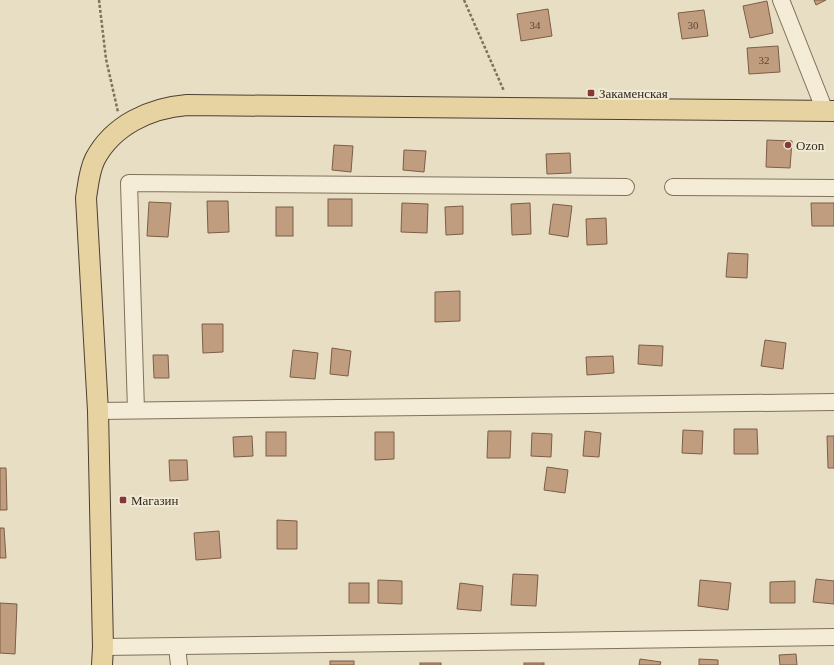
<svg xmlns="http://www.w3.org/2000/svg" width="834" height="665" viewBox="0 0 834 665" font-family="Georgia,serif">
	<rect width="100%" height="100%" fill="#e8dec4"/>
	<!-- building -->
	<g fill="#c19d7f" stroke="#7c5d46">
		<path d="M814 0H826L816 5Z"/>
		<path d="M767 1 773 33 750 38 743 6Z"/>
		<path d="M548 9 552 36 521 41 517 14Z"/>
		<path d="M704 10 708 36 682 39 678 13Z"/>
		<path d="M778 46 780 72 749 74 747 48Z"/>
		<path d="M767 140 792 141 790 168 766 167Z"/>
		<path d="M334 145 353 146 351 172 332 170Z"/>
		<path d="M404 150 426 151 424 172 403 170Z"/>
		<path d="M570 153 571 173 547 174 546 154Z"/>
		<rect x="328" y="199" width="24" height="27"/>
		<path d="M207 201H228L229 232 208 233Z"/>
		<path d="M149 202 171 203 168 237 147 236Z"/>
		<path d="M402 203 428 204 427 233 401 232Z"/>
		<path d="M530 203 531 234 512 235 511 204Z"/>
		<path d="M811 203H834V226H812Z"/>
		<path d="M553 204 572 206 568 237 549 234Z"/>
		<path d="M463 206V234L446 235 445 207Z"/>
		<rect x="276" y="207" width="17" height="29"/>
		<path d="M606 218 607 244 587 245 586 219Z"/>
		<path d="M728 253 748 254 747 278 726 277Z"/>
		<path d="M460 291V321L435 322V292Z"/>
		<path d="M202 324H223V352L203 353Z"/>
		<path d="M765 340 786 343 783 369 761 366Z"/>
		<path d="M639 345 663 346 662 366 638 364Z"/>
		<path d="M332 348 351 351 348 376 330 374Z"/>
		<path d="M293 350 318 353 315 379 290 377Z"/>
		<path d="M153 355H168L169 378H154Z"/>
		<path d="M613 356 614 373 587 375 586 357Z"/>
		<path d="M734 429H757L758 454H734Z"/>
		<path d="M683 430 703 431 702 454 682 453Z"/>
		<path d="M488 431H511L510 458H487Z"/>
		<path d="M585 431 601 433 599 457 583 456Z"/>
		<rect x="266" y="432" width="20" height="24"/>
		<path d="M375 432H394V459L375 460Z"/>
		<path d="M532 433 552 434 551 457 531 456Z"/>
		<path d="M252 436 253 456 234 457 233 437Z"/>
		<path d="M827 436H834V468H828Z"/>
		<path d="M169 460H187L188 480 170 481Z"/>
		<path d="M547 467 568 470 565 493 544 490Z"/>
		<path d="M0 468H6L7 510H0Z"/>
		<path d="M277 520 297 521V549H277Z"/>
		<path d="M0 528H4L6 558H0Z"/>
		<path d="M219 531 221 558 196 560 194 533Z"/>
		<path d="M513 574 538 575 536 606 511 605Z"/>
		<path d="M816 579 834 581V604L813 602Z"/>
		<path d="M378 580 402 581V604L378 603Z"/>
		<path d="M700 580 731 583 728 610 698 606Z"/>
		<path d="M795 581V603H770V582Z"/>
		<rect x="349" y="583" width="20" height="20"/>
		<path d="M460 583 483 586 481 611 457 609Z"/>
		<path d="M0 603 17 604 15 654 0 653Z"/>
		<path d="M796 654 797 665H780L779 655Z"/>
		<path d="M640 659 661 662 660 665H639Z"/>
		<path d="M699 659 718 660V665H699Z"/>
		<rect x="330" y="661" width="24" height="4"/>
		<rect x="420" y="663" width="21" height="2"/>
		<rect x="524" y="663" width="20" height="2"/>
	</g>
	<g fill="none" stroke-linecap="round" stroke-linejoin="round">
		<defs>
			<g id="minor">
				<path d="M781 0 825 111"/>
				<path d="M673 187 834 188"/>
				<path d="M136 410 129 183 626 187"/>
				<path d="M98 411 834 402"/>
				<path d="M103 647 834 637"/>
				<path d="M177 647 179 665"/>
			</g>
			<path id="major" d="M102 665 103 647 98 411 86 198C88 186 89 171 95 159 113 125 150 108 187 105L834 111"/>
		</defs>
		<!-- minor casing -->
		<use href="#minor" stroke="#80715d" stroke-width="18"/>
		<!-- major casing -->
		<use href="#major" stroke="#4e3f31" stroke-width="22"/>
		<!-- path -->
		<g stroke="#80715d" stroke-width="2.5" stroke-dasharray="3 2" stroke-linecap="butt">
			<path d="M99 0 106 59 118 112"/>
			<path d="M464 0 504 91"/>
		</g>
		<!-- minor -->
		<use href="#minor" stroke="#f4ecd6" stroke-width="16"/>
		<!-- major -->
		<use href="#major" stroke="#e6d3a1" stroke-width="20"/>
	</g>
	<!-- markers -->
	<g fill="#873735" stroke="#f0e9d3" stroke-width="1.5">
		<rect x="587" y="89" width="8" height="8" rx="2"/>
		<circle cx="788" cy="145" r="4"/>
		<rect x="119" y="496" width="8" height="8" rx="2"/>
	</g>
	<g text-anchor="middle" stroke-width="4" stroke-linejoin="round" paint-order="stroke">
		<!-- number labels -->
		<g font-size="11" fill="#564637">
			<text x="535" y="29">34</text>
			<text x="693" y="29">30</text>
			<text x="764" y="64">32</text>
		</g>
		<!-- poi labels -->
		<g font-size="13" fill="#32291f" stroke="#f0e9d3" text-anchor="start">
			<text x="599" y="98">Закаменская</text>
			<text x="796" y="150">Ozon</text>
			<text x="131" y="505">Магазин</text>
		</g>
	</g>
</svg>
